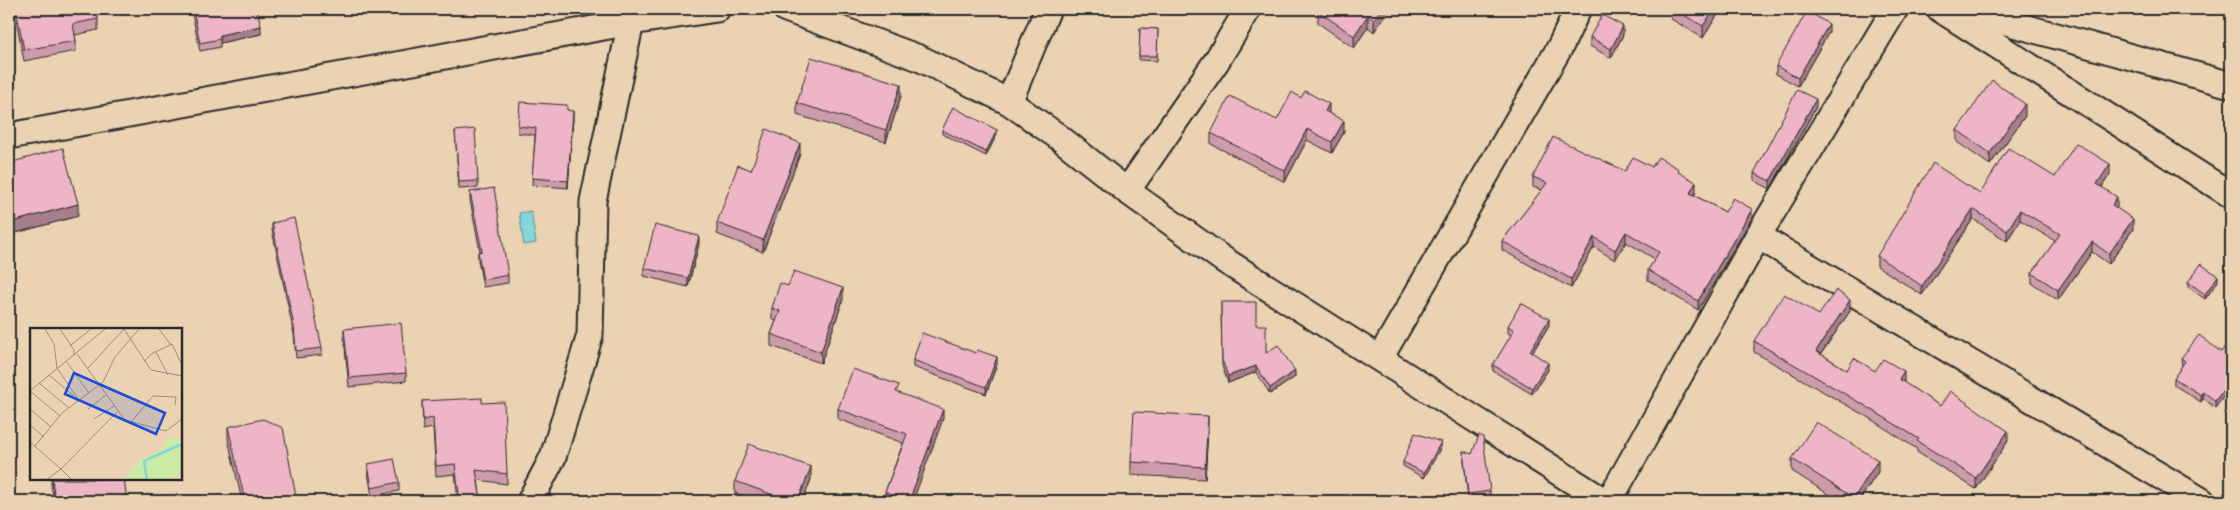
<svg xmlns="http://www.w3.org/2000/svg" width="2240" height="510" viewBox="0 0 2240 510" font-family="'Comic Neue',sans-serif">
	<rect width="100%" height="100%" fill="#ead2b2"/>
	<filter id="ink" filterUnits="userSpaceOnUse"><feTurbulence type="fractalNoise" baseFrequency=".02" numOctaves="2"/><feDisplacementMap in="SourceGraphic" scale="10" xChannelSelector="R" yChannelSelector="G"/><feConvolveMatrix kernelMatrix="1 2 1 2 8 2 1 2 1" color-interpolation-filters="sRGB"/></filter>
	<g filter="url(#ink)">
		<!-- water -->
		<path fill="#84d6db" stroke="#609295" d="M531 211 536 243 524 245 519 213Z"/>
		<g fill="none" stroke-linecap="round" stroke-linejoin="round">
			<defs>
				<g id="street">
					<path d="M786 9 919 58 1009 102 1060 138 1127 191 1224 260 1604 501"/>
					<path d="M1940 9 2231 195"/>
					<path d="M1960 9 2231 85"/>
					<path d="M1009 102 1048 9"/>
					<path d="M9 136 631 22 717 9"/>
					<path d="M1127 191 1216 62 1248 9"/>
					<path d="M1758 236 2202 501"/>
					<path d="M1380 358 1560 47 1578 9"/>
					<path d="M530 501 553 457 590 335 593 201 631 22"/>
					<path d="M1609 501 1758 236 1895 9"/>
				</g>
			</defs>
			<!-- street casing -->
			<use href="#street" stroke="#2b2b2b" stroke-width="29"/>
			<!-- street -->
			<use href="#street" stroke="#ead2b2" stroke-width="25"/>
		</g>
		<!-- wall -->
		<g fill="#cd9cab" stroke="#2b2b2b">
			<path d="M14 9H96L98 19V30L75 35 76 41V51L24 61Z"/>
			<path d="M191 9H257L261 34 220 43V47L200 51Z"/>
			<path d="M403 9H428V11L404 15Z"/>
			<path d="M1320 9H1389L1374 32 1368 27 1354 48 1318 23V11Z"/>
			<path d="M1671 9H1721L1703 38 1671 19Z"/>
			<path d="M1140 28 1158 29 1157 61 1139 60Z"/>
			<path d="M1829 32 1798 86 1776 74V66Z"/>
			<path d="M1623 35 1611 58 1590 46V37Z"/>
			<path d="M901 96 886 142 797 115V103Z"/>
			<path d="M1816 107 1770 189 1754 180V173Z"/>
			<path d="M567 110 573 118 568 188 532 185 535 135 518 133V126Z"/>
			<path d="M1329 113 1344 132 1332 153 1307 140 1285 182 1211 144V133L1277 120Z"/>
			<path d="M2025 116 1990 165 1957 142V130Z"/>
			<path d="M942 130 997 134 986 156 942 134Z"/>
			<path d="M455 131 478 181V188L459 189Z"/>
			<path d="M800 154 763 252 717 234V223L751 170Z"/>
			<path d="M9 163 78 216 12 234 9 221Z"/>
			<path d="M1652 167 1679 173 1696 192 1694 195 1725 212 1752 218 1698 310 1648 280V270L1655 259 1626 242 1615 260 1594 247 1571 288 1502 250V241L1542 190 1533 187V177L1625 171Z"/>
			<path d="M2110 174 2102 187 2117 207 2116 208 2133 229 2109 264 2092 252 2058 300 2032 283V273L2055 241 2020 220 2007 241 1973 219 1922 295 1877 266V256L1980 194 2055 177Z"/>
			<path d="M470 192 508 275V283L483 287 478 260V252L480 251 470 200Z"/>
			<path d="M272 223 322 348V355L296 358 294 334 272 230Z"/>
			<path d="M699 244 688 287 644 276V268Z"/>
			<path d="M2218 281 2205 299 2188 287V282Z"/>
			<path d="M788 286 843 300 821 363 771 346V334L776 321 772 320V308Z"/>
			<path d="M1221 302 1256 325 1266 353 1295 377 1270 394 1256 372 1228 383 1222 366Z"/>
			<path d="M1850 311 1821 354 1847 370 1875 371 1903 382 1940 406 2008 441 1976 489 1917 452V449L1869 418 1754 352V341L1819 315Z"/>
			<path d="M1549 325 1532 353 1548 370 1532 394 1493 371V365L1512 335 1508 333V326Z"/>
			<path d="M344 329 406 373V381L349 387 344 338Z"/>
			<path d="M2231 349V387L2215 408 2203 398 2201 402 2174 385V378L2182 366 2181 358 2221 352Z"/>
			<path d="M913 360 997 364 986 394 913 367Z"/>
			<path d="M899 393 943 419 885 501V492L903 443 838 419V409Z"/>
			<path d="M422 401 482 403 507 474V484L478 480 481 501H458L455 474 436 476 433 428 423 430Z"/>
			<path d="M228 427 296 501H242L228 439Z"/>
			<path d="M1208 428 1205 479 1131 475V462Z"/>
			<path d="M1441 447 1424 478 1403 466V462Z"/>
			<path d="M1463 451 1490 491V496L1468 499Z"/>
			<path d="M1792 459 1878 472 1859 501H1839L1792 471Z"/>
			<path d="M368 464 399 482V491L372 496 368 472Z"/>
			<path d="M51 479H124L54 501 51 485Z"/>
			<path d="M811 479 803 501H757L735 493V481Z"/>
		</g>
		<!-- shaded-wall -->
		<g fill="#a77f8b" stroke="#2b2b2b">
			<path d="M1381 9H1389L1374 32V20Z"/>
			<path d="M1714 9H1721L1703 38V26Z"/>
			<path d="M1368 15V27L1354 48V36Z"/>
			<path d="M1829 24V32L1798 86V78Z"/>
			<path d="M261 26V34L220 43V35Z"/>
			<path d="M1623 26V35L1611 58V49Z"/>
			<path d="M901 84V96L886 142V130Z"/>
			<path d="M1816 99V107L1770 189V181Z"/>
			<path d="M1329 104V115L1325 111Z"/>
			<path d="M2025 104V116L1990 165V153Z"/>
			<path d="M573 111V118L568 188V181Z"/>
			<path d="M1344 121V132L1332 153V142Z"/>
			<path d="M1307 129V140L1285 182V171Z"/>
			<path d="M997 130V134L986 156V152Z"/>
			<path d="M800 143V154L763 252V240Z"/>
			<path d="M2110 164V174L2097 194V184Z"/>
			<path d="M1696 182V192L1690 203V193Z"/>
			<path d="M2117 197V207L2112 215V205Z"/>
			<path d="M78 204V216L12 234V222Z"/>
			<path d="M1752 209V218L1698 310V301Z"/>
			<path d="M1973 209V219L1922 295V286Z"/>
			<path d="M2020 210V220L2007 241V231Z"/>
			<path d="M2133 219V229L2109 264V254Z"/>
			<path d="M1626 232V242L1615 260V250Z"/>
			<path d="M699 236V244L688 287V278Z"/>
			<path d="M1594 237V247L1571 288V279Z"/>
			<path d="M2092 242V252L2058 300V290Z"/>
			<path d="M2218 276V281L2205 299V294Z"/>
			<path d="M843 288V300L821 363V352Z"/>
			<path d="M1850 300V311L1816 361V351Z"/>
			<path d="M1549 319V325L1530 357V351Z"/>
			<path d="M997 357V364L986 394V387Z"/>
			<path d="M1548 363V370L1532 394V388Z"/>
			<path d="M1256 366V372L1228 383V376Z"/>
			<path d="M1295 371V377L1270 394V388Z"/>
			<path d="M1904 371V382L1899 379Z"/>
			<path d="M2231 380V387L2215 408V401Z"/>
			<path d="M2203 391V398L2201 402V395Z"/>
			<path d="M943 409V419L913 501H909Z"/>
			<path d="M1208 416V428L1205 479V467Z"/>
			<path d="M2008 431V441L1976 489V478Z"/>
			<path d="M1441 442V447L1424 478V473Z"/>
			<path d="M1878 460V472L1859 501H1854V498Z"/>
			<path d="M811 467V479L803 501H798Z"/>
		</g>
		<!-- building -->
		<g fill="#eeb5c7" stroke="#2b2b2b">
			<path d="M16 9H96L98 19 73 24 76 41 24 50Z"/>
			<path d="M193 9H257L261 26 220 35V39L200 43Z"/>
			<path d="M1320 9H1381L1374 20 1368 15 1354 36 1318 11Z"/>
			<path d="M1673 9H1714L1703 26Z"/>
			<path d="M1807 11 1829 24 1798 78 1776 66Z"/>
			<path d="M1602 15 1623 26 1611 49 1590 37Z"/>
			<path d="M1140 28 1158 29 1157 56H1139Z"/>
			<path d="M811 57 901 84 886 130 797 103Z"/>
			<path d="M1992 80 2025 104 1990 153 1957 130Z"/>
			<path d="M1797 90 1816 99 1770 181 1754 173Z"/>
			<path d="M1305 91 1329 104 1325 111 1344 121 1332 142 1307 129 1285 171 1211 133 1230 96 1277 120 1292 92 1301 98Z"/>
			<path d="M520 102 567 105V110L573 111 568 181 532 178 536 128 518 126Z"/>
			<path d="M953 107 997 130 986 152 942 130Z"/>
			<path d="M475 129 478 181 459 182 455 131Z"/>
			<path d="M766 129 800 143 763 240 717 223 738 165 751 170Z"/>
			<path d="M1553 137 1625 171 1633 157 1652 167 1658 157 1679 169 1678 172 1696 182 1690 193 1725 212 1733 198 1752 209 1698 301 1648 270 1659 252 1626 232 1615 250 1594 237 1571 279 1502 241 1547 183 1533 177Z"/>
			<path d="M2076 143 2110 164 2097 184 2117 197 2112 205 2133 219 2109 254 2092 242 2058 290 2032 273 2060 234 2020 210 2007 231 1973 209 1922 286 1877 256 1933 163 1980 194 2008 148 2055 177Z"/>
			<path d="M63 148 78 204 12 222 9 209V163Z"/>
			<path d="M494 188 508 275 483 280 478 252 482 251 470 192Z"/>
			<path d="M294 218 322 348 296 351 294 326 272 223Z"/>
			<path d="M655 225 699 236 688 278 644 268Z"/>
			<path d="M2201 264 2218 276 2205 294 2188 282Z"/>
			<path d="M794 271 843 288 821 352 771 334 780 311 772 308 780 283 788 286Z"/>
			<path d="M1836 290 1850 300 1816 351 1847 370 1854 358 1875 371 1883 359 1904 371 1899 379 1940 406 1950 391 2008 431 1976 478 1917 441 1919 439 1869 408 1754 341 1784 294 1819 315Z"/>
			<path d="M1221 302H1256V325H1266V353L1278 345 1295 371 1270 388 1256 366 1228 376 1222 360Z"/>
			<path d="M1521 303 1549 319 1530 351 1548 363 1532 388 1493 365 1514 330 1508 326Z"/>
			<path d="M401 323 406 373 349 378 344 329Z"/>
			<path d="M922 333 976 353 977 350 997 357 986 387 913 360Z"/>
			<path d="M2199 335 2221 352 2226 345 2231 349V380L2215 401 2203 391 2201 395 2174 378 2185 361 2181 358Z"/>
			<path d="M853 369 899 385 896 392 943 409 909 501H885L888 493 885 492 907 434 838 409Z"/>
			<path d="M482 398V403L504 402 507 474 476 470 481 501H460L455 464 436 466 433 418 423 420 422 401Z"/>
			<path d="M1134 412 1208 416 1205 467 1131 462Z"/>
			<path d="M263 419 283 428 296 497 293 501H245L228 427Z"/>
			<path d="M1816 422 1878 460 1854 498 1792 459Z"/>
			<path d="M1415 433 1441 442 1424 473 1403 462Z"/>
			<path d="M1479 435 1483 437 1490 491 1468 494 1463 451 1472 454Z"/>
			<path d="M749 444 811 467 798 501H790L735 481Z"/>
			<path d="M394 459 399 482 372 488 368 464Z"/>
			<path d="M52 479H124L127 501H49L55 500Z"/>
		</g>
	</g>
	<!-- overview -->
	<g transform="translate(30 328)">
		<rect width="152" height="152" fill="#ead2b2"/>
		<path d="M139 110 152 111V141L149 146 136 152H94L108 134 132 121Z" fill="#caeba4"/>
		<path fill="none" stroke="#84d6db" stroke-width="2.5" d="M117 152 114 133 152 116"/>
		<path fill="none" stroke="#9e8f7c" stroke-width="1" d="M15 1 24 16 27 40 48 71M30 1 44 22V28M94 1 115 33 121 26 142 16 152 37M129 1 141 17M41 17 61 1M126 24 138 47M47 26 95 92 136 103 152 91M36 33 59 65M115 33 121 42 152 48M58 40 94 1M19 47 44 68M9 55 39 80M0 63 75 1M0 63 30 88M0 81 21 99M58 81 76 67M64 91 84 78M101 94 123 68 146 69 145 77M0 97 14 109M0 114 31 141 87 84M5 118 32 85 73 54 85 29 109 1M16 152 31 141 42 152"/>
		<path fill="#1d4ed8" fill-opacity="0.15" stroke="#1d4ed8" stroke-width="2.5" d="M44 45 135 85 126 106 35 66Z"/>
		<rect width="152" height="152" fill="none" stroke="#2b2b2b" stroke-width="2.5"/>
	</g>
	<!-- margin -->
	<rect width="2240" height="510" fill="none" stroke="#ead2b2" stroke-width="30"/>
	<rect x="15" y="15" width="2210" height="480" fill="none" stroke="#2b2b2b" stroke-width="2" filter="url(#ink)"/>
</svg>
